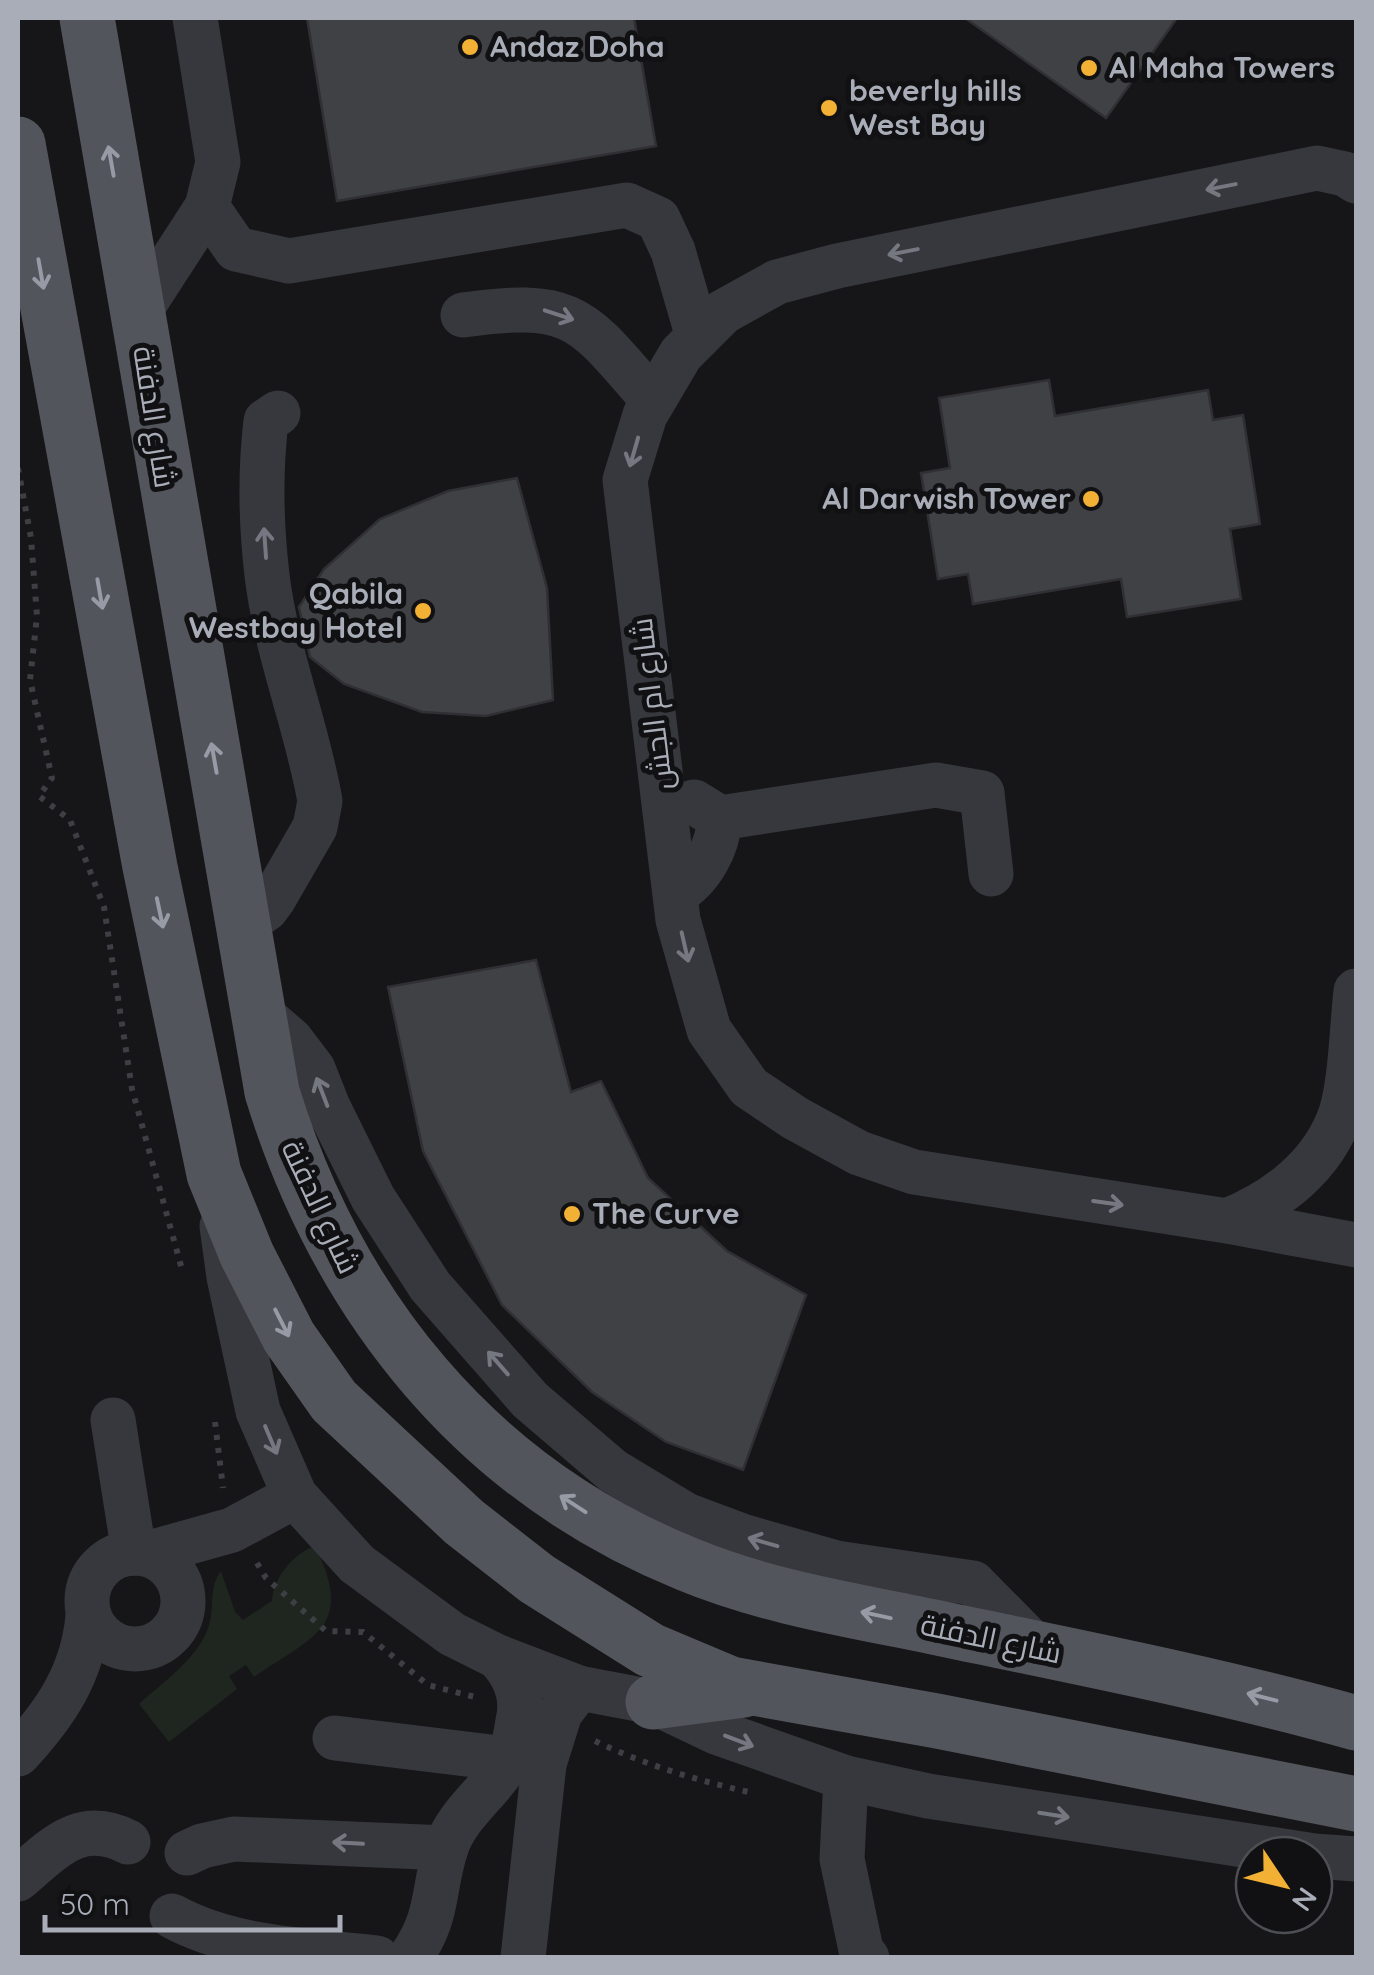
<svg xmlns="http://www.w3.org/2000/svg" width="1374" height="1975" viewBox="0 0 1374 1975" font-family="Quicksand,Cairo,sans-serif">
	<rect width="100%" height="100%" fill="#161618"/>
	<!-- green -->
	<path fill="#1e261f" d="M315 1546C355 1627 315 1635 254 1677L246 1665 229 1676 237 1689 169 1742 139 1704C163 1682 200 1657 209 1625 215 1607 208 1587 221 1571L235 1612 243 1620 272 1601C273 1579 293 1553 315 1546Z"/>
	<!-- building -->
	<g fill="#404145" stroke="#303034" stroke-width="2.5">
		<path d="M307 18H634L656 146 337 201Z"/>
		<path d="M965 18H1177L1106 118Z"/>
		<path d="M1049 380 1055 416 1208 390 1213 420 1243 415 1260 524 1230 529 1241 599 1127 617 1121 579 973 604 968 574 938 579 921 473 950 468 939 398Z"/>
		<path d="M517 478 547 588 553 700 486 716 422 712 344 684 310 657 299 607 324 569 380 519 448 491Z"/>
		<path d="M536 960 571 1092 601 1081 648 1178 727 1251 806 1295 743 1470 666 1442 592 1392 502 1305 423 1151 388 987Z"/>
	</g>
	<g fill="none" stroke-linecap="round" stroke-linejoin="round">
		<!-- path -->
		<g stroke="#3d3f44" stroke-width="6" stroke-dasharray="5 8" stroke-linecap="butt">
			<path d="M18 468 31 538 37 616 30 680 52 778 39 796 70 820 104 907 132 1089 183 1273"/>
			<path d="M215 1422 223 1488"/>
			<path d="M257 1563 266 1578 326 1631 363 1632 428 1685 475 1697"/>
			<path d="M595 1741C645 1765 699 1781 753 1793"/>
		</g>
		<!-- minor -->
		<g stroke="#37383d" stroke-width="45">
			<path d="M1356 181 1345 174 1317 168 837 266 777 282 723 312 681 354 645 415 625 480 678 920 709 1030 749 1087 795 1118 859 1153 914 1172 1227 1221 1356 1245"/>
			<path d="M207 207 236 249 289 261 627 205 658 219 673 251 698 337"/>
			<path d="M137 315 207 207 218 162 195 18"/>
			<path d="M463 315C576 299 582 319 652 399"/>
			<path d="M720 818 936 785 982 793 991 874"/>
			<path d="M676 893C701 878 718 848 720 818L694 802"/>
			<path d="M244 924 266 909 274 898 315 827 320 801C307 726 276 652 267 575 261 524 260 472 266 421L278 413"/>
			<path d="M256 1010 291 1040 313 1069 328 1107 373 1198 430 1286 530 1400 613 1471 686 1515 745 1537 836 1563 973 1583 1038 1649"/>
			<path d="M1227 1221C1277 1201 1323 1166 1341 1113 1351 1080 1352 1026 1356 991"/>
			<path d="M222 1226 229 1277 258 1411 295 1496 357 1564 452 1634 498 1657 579 1688 653 1702 716 1732 846 1778 928 1796 1308 1855"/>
			<path d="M113 1420 134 1553"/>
			<circle cx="135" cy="1601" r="48"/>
			<path d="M146 1554 232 1530 295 1496"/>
			<path d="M335 1738 532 1762"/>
			<path d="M18 1754C56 1713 83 1673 88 1616"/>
			<path d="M846 1778 842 1859 861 1950 867 1958"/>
			<path d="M187 1853 202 1846 234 1839 446 1848"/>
			<path d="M1314 1856 1356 1859"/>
			<path d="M18 1879C53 1849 80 1817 128 1842"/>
			<path d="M172 1916C234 1950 308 1950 377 1958"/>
			<path d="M410 1958C440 1915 432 1891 446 1848 457 1813 493 1790 509 1759 514 1748 516 1733 518 1721 524 1696 515 1675 498 1657"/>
			<path d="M523 1958 544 1764 560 1713 579 1688"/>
		</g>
		<!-- major -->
		<g stroke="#53555c" stroke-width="55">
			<path d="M87 18 272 1092C338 1306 475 1478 687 1564 769 1598 857 1611 943 1629 1082 1658 1220 1685 1356 1723"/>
			<path d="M18 144 150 867 214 1174 247 1255 289 1337 334 1401 464 1522 537 1579 650 1650 731 1684 937 1721 1356 1804"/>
			<path d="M653 1702 744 1690"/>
		</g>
	</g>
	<!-- one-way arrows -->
	<defs><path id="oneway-shaft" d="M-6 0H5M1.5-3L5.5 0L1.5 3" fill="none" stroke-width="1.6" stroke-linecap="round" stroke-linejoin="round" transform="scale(2.5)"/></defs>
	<g stroke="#979ba6">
		<use href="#oneway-shaft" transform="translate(111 161) rotate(-100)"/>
		<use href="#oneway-shaft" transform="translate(41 274) rotate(80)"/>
		<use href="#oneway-shaft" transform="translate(100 594) rotate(80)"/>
		<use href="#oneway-shaft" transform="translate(214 758) rotate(-100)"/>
		<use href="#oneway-shaft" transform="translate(160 913) rotate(78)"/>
		<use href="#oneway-shaft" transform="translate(282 1323) rotate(63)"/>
		<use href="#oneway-shaft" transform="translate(573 1504) rotate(-147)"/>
		<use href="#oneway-shaft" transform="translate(876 1615) rotate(-168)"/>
		<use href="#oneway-shaft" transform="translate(1262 1697) rotate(-166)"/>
	</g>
	<g stroke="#757881">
		<use href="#oneway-shaft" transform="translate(1221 187) rotate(169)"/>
		<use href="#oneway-shaft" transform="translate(903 252) rotate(169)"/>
		<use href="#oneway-shaft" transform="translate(559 315) rotate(18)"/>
		<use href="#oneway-shaft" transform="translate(634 452) rotate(106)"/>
		<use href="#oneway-shaft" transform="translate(265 543) rotate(-94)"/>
		<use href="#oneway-shaft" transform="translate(685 947) rotate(77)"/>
		<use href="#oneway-shaft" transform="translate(322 1092) rotate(-111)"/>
		<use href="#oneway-shaft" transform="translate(1108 1203) rotate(8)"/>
		<use href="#oneway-shaft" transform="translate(498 1363) rotate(-131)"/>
		<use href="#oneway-shaft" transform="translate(271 1440) rotate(67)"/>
		<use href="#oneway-shaft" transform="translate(763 1542) rotate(-164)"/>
		<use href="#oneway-shaft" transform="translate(739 1741) rotate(21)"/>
		<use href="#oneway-shaft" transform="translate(1054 1815) rotate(9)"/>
		<use href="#oneway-shaft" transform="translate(348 1843) rotate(-177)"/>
	</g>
	<!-- markers -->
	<g fill="#f2b134" stroke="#111113" stroke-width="4">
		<circle cx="470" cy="47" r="10"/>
		<circle cx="1089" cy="68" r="10"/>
		<circle cx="829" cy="108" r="10"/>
		<circle cx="1091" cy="499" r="10"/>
		<circle cx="423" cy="611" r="10"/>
		<circle cx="572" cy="1214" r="10"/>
	</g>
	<g text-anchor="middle" stroke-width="10" stroke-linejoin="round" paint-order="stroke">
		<!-- poi labels -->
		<g font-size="30" font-weight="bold" fill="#a8adb8" stroke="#111113" text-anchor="start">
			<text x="490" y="57">Andaz Doha</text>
			<text x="1109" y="78">Al Maha Towers</text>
			<text x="849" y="101">beverly hills<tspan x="849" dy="34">West Bay</tspan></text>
			<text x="1071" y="509" text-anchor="end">Al Darwish Tower</text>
			<text x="403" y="604" text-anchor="end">Qabila<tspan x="403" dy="34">Westbay Hotel</tspan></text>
			<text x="592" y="1224">The Curve</text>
		</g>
		<!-- street labels -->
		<g font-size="30" fill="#a8adb8" stroke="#111113">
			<text transform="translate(154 417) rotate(81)" y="10">شارع الدفنة</text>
			<text transform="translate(652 704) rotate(-97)" y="10">شارع ام الجش</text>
			<text transform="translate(320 1207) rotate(65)" y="10">شارع الدفنة</text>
			<text transform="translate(991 1639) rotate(12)" y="10">شارع الدفنة</text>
		</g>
	</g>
	<!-- border -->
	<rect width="1374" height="1975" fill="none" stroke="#a8adb8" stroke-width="40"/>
	<!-- north arrow -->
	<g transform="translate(1284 1885) rotate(125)"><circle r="48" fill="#111113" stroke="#4d4f55" stroke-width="2.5"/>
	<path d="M0-8L18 38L0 25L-18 38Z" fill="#f2b134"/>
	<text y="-15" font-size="28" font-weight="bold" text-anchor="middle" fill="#a8adb8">N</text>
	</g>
	<!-- scale -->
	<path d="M45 1915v15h295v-15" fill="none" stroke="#a8adb8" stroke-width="5"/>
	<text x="60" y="1915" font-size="30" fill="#a8adb8" stroke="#111113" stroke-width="8" paint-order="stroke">50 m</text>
</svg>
